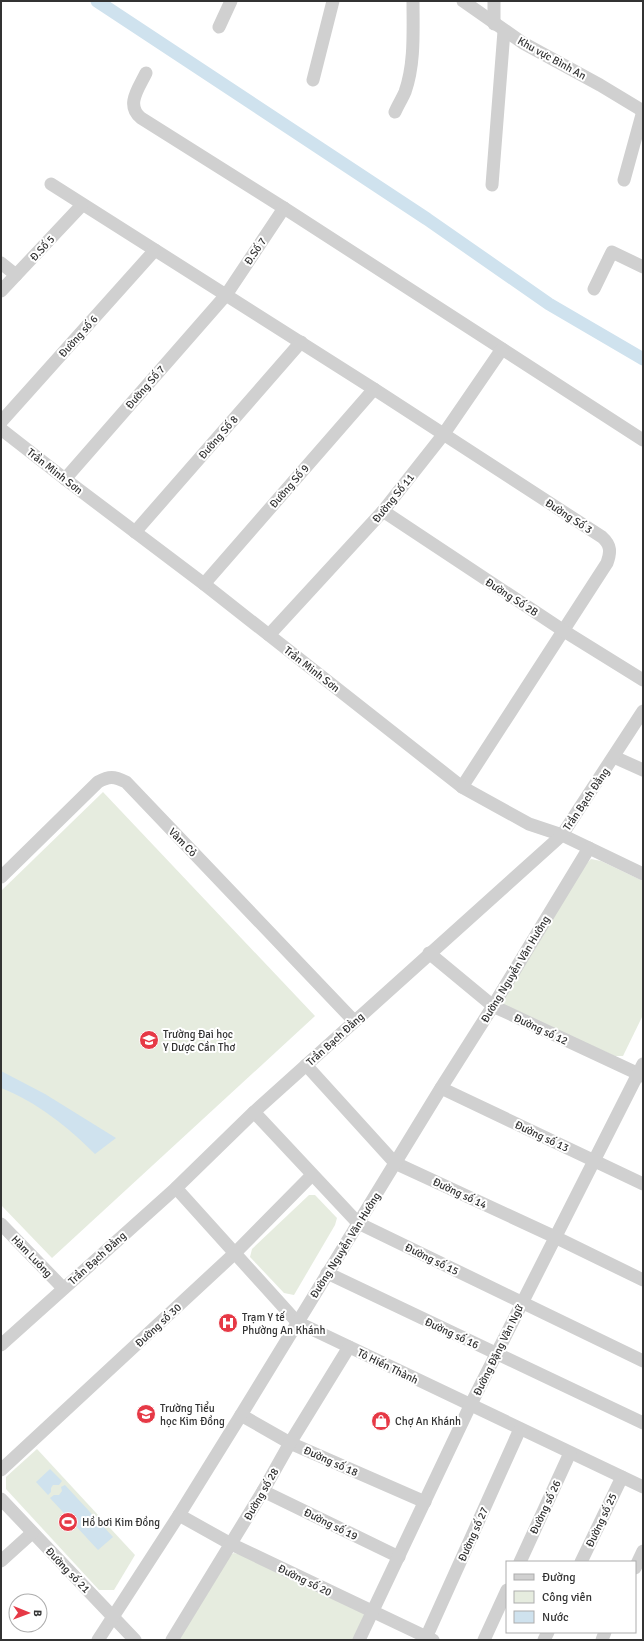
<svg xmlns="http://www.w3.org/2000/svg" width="644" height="1641" viewBox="0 0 644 1641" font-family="Signika,sans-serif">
	<rect width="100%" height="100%" fill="#fff"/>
	<!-- green -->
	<g fill="#e6ecdf">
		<path d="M103 792 315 1016 52 1258 1 1205V891Z"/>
		<path d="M591 859 601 861 643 881V1015L623 1056H615L507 1008 500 1001 587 863Z"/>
		<path d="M309 1195H315L337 1218 335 1225 294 1295 284 1293 250 1257 252 1249Z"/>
		<path d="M37 1449 135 1555 114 1590H99L6 1489V1477Z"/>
		<path d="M234 1553 245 1556 362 1612 366 1617 357 1640H178L230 1555Z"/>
	</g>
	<!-- water -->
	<g fill="#cfe2ee">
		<path d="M1 1071 45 1094 116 1138 95 1154C68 1127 37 1102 1 1088Z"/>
		<path d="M50 1469 62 1481 59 1485H53L51 1488V1492L48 1495 36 1482Z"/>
		<path d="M65 1485 113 1537 98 1550 50 1498 54 1495H59L62 1491 61 1487Z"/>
	</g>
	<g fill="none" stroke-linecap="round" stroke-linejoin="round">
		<!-- canal -->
		<path stroke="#cfe2ee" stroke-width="13" d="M97 1 427 219 549 304 643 359"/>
		<!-- minor -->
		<g stroke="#d0d0d0" stroke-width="13">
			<path d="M463 1 523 43 600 85 643 111"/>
			<path d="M494 24V1"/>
			<path d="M219 27 231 1"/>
			<path d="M146 73C139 88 125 105 141 118L284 208 643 440"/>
			<path d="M313 80 333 1"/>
			<path d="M395 112C398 105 402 99 405 92 415 64 413 31 413 1"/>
			<path d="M624 180 643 111"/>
			<path d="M51 184 374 389 602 537C611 545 611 552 607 563L462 787"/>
			<path d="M492 185 504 31"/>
			<path d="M1 263 16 275"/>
			<path d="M594 289 612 252 643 267"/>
			<path d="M1 291 82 205"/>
			<path d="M1 422 155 250"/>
			<path d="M1 429 65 479 204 584 462 787 529 824 562 835 643 874"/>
			<path d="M65 479 226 295 284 208"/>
			<path d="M383 511 564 631 643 680"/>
			<path d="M135 532 301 342"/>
			<path d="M204 584 374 389"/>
			<path d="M269 635 383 511 443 435 502 349"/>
			<path d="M614 757 643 770"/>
			<path d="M1 877 98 782C109 776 114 776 126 782L354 1021"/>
			<path d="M429 953 493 1006 643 1076"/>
			<path d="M306 1065 395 1163 555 1237 643 1280"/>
			<path d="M441 1088 643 1184"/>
			<path d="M254 1112 358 1223 643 1361"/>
			<path d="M176 1188 297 1322 643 1487"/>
			<path d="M1 1224 63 1288"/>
			<path d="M327 1273 643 1423"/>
			<path d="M1 1345 176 1188 254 1112 562 835 643 711"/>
			<path d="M241 1415 290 1443 425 1502"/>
			<path d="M1 1470 235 1253 312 1175"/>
			<path d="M263 1491 399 1557"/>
			<path d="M1 1499 135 1640"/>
			<path d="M179 1515 231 1544 433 1640"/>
			<path d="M1 1561 32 1533"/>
			<path d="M520 1562 570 1453"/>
			<path d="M581 1562 622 1477"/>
			<path d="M635 1568 643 1551"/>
			<path d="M98 1640 179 1515 241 1415 441 1088 493 1006 589 848"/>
			<path d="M172 1640 263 1491 290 1443 349 1347"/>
			<path d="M359 1640 470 1406 643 1064"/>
			<path d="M425 1640 520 1429"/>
			<path d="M484 1640 507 1590"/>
			<path d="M544 1640 548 1632"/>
			<path d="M602 1640 605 1632"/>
		</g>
	</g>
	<!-- icons -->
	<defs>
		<symbol id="university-disc" viewBox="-11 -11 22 22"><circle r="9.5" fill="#e63946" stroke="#fff"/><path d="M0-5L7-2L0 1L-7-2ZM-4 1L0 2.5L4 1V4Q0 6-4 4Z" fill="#fff"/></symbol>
		<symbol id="hospital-disc" viewBox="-11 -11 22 22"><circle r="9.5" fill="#e63946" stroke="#fff"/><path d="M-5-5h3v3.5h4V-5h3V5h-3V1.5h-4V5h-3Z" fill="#fff"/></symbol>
		<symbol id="school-disc" viewBox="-11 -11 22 22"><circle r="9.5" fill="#e63946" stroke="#fff"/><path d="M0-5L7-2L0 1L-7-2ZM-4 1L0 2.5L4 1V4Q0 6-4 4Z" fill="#fff"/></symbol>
		<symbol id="shop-disc" viewBox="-11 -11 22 22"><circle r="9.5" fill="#e63946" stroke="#fff"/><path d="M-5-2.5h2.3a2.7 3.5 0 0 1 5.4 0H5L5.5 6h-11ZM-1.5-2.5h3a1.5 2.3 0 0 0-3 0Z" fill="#fff"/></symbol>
		<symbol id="stadium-disc" viewBox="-11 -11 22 22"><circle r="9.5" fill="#e63946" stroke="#fff"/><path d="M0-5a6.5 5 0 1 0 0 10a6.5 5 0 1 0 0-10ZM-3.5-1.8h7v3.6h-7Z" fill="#fff"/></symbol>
	</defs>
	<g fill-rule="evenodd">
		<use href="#university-disc" x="138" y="1029" width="22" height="22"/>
		<use href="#hospital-disc" x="217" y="1312" width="22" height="22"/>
		<use href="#school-disc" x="135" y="1403" width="22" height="22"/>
		<use href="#shop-disc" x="370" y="1410" width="22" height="22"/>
		<use href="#stadium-disc" x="57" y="1511" width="22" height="22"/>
	</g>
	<g text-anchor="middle" stroke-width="4" stroke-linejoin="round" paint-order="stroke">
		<!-- street labels -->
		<g font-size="11" fill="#333" stroke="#fff">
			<text transform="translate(552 58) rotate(29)" y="4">Khu vực Bình An</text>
			<text transform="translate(42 248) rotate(-47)" y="4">Đ.Số 5</text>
			<text transform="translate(255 251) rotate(-56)" y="4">Đ.Số 7</text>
			<text transform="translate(78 336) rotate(-48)" y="4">Đường số 6</text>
			<text transform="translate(145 387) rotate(-49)" y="4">Đường Số 7</text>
			<text transform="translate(218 437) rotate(-49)" y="4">Đường Số 8</text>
			<text transform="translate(55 471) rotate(38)" y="4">Trần Minh Sơn</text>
			<text transform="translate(289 486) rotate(-49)" y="4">Đường Số 9</text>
			<text transform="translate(393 498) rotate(-51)" y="4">Đường Số 11</text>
			<text transform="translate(569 516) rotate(33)" y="4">Đường Số 3</text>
			<text transform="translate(512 597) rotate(33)" y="4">Đường Số 2B</text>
			<text transform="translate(312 669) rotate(38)" y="4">Trần Minh Sơn</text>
			<text transform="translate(586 799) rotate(-56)" y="4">Trần Bạch Đằng</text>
			<text transform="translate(183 842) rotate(46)" y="4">Vàm Cỏ</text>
			<text transform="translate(515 969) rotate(-59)" y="4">Đường Nguyễn Văn Hưởng</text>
			<text transform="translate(541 1029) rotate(25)" y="4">Đường số 12</text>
			<text transform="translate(335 1039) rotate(-42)" y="4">Trần Bạch Đằng</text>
			<text transform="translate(542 1136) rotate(25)" y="4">Đường số 13</text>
			<text transform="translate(460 1193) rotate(25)" y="4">Đường số 14</text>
			<text transform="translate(345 1245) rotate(-58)" y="4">Đường Nguyễn Văn Hưởng</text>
			<text transform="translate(32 1256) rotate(46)" y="4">Hàm Luông</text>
			<text transform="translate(97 1258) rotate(-42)" y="4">Trần Bạch Đằng</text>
			<text transform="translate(432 1259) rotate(26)" y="4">Đường số 15</text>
			<text transform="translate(158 1325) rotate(-43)" y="4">Đường số 30</text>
			<text transform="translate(452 1333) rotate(25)" y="4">Đường số 16</text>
			<text transform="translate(498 1350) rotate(-64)" y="4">Đường Đặng Văn Ngữ</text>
			<text transform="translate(388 1366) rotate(26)" y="4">Tô Hiến Thành</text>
			<text transform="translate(331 1461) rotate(24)" y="4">Đường số 18</text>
			<text transform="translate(261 1494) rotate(-60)" y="4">Đường số 28</text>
			<text transform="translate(545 1507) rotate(-65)" y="4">Đường số 26</text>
			<text transform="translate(601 1520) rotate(-65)" y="4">Đường số 25</text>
			<text transform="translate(331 1524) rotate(26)" y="4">Đường số 19</text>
			<text transform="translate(473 1534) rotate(-66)" y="4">Đường số 27</text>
			<text transform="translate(68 1570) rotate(46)" y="4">Đường số 21</text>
			<text transform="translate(305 1580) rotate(26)" y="4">Đường số 20</text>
		</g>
		<!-- poi labels -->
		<g font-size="11" fill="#333" stroke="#fff" text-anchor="start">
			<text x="163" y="1038">Trường Đại học<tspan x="163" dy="13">Y Dược Cần Thơ</tspan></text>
			<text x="242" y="1321">Trạm Y tế<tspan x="242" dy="13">Phường An Khánh</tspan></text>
			<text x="160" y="1412">Trường Tiểu<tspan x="160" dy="13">học Kim Đồng</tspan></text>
			<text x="395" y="1425">Chợ An Khánh</text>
			<text x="82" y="1526">Hồ bơi Kim Đồng</text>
		</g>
	</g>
	<!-- border -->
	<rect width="644" height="1641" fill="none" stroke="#333333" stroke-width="4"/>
	<!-- legend -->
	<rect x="506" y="1561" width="130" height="72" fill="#ffffff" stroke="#adadad"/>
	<rect x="514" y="1574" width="20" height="6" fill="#d0d0d0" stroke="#adadad"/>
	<text x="542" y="1581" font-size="12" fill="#333333">Đường</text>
	<rect x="514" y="1591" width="20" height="12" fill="#e6ecdf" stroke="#adadad"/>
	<text x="542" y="1601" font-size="12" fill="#333333">Công viên</text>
	<rect x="514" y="1611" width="20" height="12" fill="#cfe2ee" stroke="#adadad"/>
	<text x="542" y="1621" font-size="12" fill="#333333">Nước</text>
	<!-- north arrow -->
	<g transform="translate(28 1613) rotate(91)"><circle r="19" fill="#ffffff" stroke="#adadad"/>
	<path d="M0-3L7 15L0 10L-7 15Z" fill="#e63946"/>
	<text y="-6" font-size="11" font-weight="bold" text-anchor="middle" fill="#333333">B</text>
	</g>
</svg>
